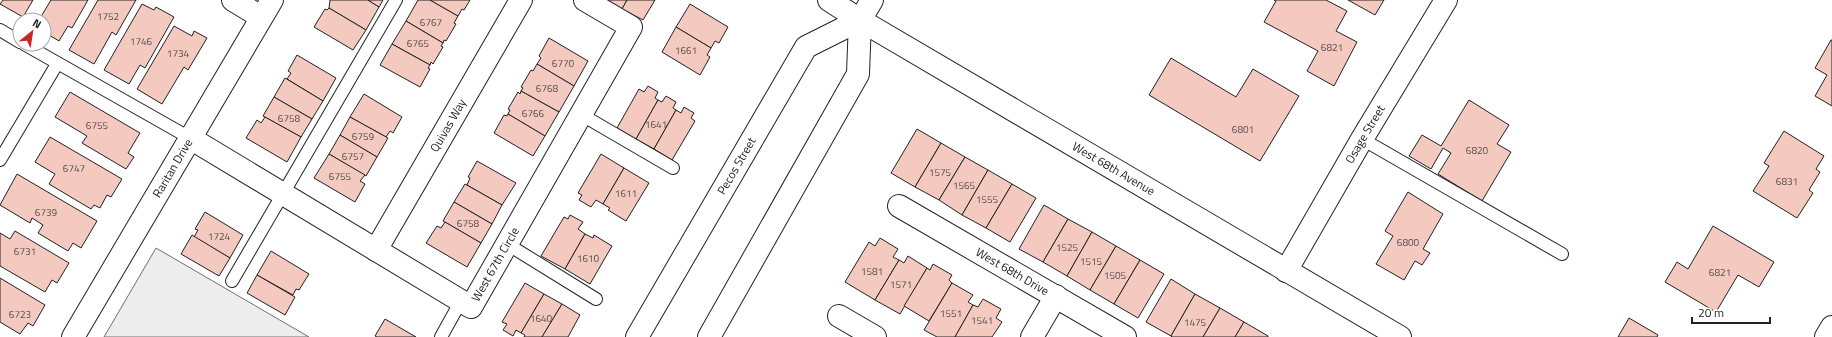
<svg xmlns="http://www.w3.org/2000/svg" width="1832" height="337" viewBox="0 0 1832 337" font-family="'Titillium Web',sans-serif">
	<rect width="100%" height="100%" fill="#fff"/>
	<!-- parking -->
	<path fill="#ededed" stroke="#6f6f6f" d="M156 248 309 337H104Z"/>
	<!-- building -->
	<g fill="#f3c9c0" stroke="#222">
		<path d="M3 0H33L23 17 0 4Z"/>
		<path d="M51 0H88L72 28 68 26 59 41 44 32V20H39Z"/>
		<path d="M98 0H136L116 35 112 32 94 64 69 50Z"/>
		<path d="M330 0H368L379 7 366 30 329 8Z"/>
		<path d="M368 0H383L379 7Z"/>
		<path d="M418 0H430L458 16 454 23 456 24 446 41 444 40 443 43 406 21Z"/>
		<path d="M430 0H470L464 10 462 9 458 16Z"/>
		<path d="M607 0H627L622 9Z"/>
		<path d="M627 0H655L643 20 622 9Z"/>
		<path d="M1274 0H1326L1347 11 1336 31 1357 42 1334 86 1307 71 1318 51 1264 22 1276 1Z"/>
		<path d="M1348 0H1384L1375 15Z"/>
		<path d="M142 4 154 10 156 7 174 17 145 68 140 65 129 84 104 70Z"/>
		<path d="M690 4 728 27 719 43 715 41 711 48 676 27Z"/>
		<path d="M329 8 366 30 353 50 314 27 325 9 327 10Z"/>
		<path d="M406 21 443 43 441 46 443 47 433 64 431 62 430 65 392 44Z"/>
		<path d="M174 26 192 36 194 31 207 38 188 70 184 67 162 104 137 89Z"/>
		<path d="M676 27 711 48 707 55 710 57 700 75 662 52Z"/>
		<path d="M549 38 588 61 574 86 537 64 541 58 539 56Z"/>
		<path d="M1831 40H1832V106L1815 96 1827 75 1815 68Z"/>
		<path d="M392 44 430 65 428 68 430 69 420 87 380 65Z"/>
		<path d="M297 55 336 78 323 101 287 79 291 73 288 71Z"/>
		<path d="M1171 58 1236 97 1253 69 1299 96 1260 161 1149 95Z"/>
		<path d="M537 64 574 86 559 112 521 91 523 88 521 87 531 70 533 71Z"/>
		<path d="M285 78 323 101 312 119 274 97Z"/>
		<path d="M648 86 658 92 655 98 658 100 636 139 617 128 639 89 644 92Z"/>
		<path d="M521 91 559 112 545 136 508 114 510 110 508 109 518 92 520 94Z"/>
		<path d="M70 92 140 133 128 153 134 157 126 169 82 143 87 136 55 117Z"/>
		<path d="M364 94 402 117 393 133 390 131 386 137 350 117Z"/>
		<path d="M666 96 676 102 673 108 676 110 654 149 636 139 658 100 662 102Z"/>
		<path d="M274 97 312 119 301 137 263 116Z"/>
		<path d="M1469 100 1509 125 1497 144 1511 152 1482 201 1438 174 1451 153 1443 148 1431 169 1409 156 1422 135 1441 146Z"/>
		<path d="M684 107 694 113 691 118 695 121 672 160 654 149 676 110 681 113Z"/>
		<path d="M508 114 545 136 533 156 494 133 504 115 507 116Z"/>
		<path d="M265 117 301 137 287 162 246 138 257 120 261 123Z"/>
		<path d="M350 117 388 138 377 157 340 135Z"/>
		<path d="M917 129 941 143 915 187 891 173Z"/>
		<path d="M1784 131 1824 156 1816 169 1820 172 1809 190 1813 193 1797 218 1753 191 1769 166 1764 163Z"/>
		<path d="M340 135 377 157 366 176 329 154Z"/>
		<path d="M50 137 122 179 111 197 107 195 100 208 94 205 91 209 49 184 55 174 35 162Z"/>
		<path d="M941 143 965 157 939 200 915 187Z"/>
		<path d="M329 154 365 175 360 181 365 184 355 202 314 178Z"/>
		<path d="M601 154 624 168 603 204 596 200 591 207 579 200 582 195 578 193Z"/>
		<path d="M965 157 988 170 962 215 939 200Z"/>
		<path d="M477 161 516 183 502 205 467 185 470 178 468 177Z"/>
		<path d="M624 168 649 183 626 221 608 210 610 208 603 204Z"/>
		<path d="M988 170 1012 184 986 228 962 215Z"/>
		<path d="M17 174 97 221 81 248 73 243 68 251 38 233 43 225 32 218 30 223 0 205Z"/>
		<path d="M465 184 502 205 492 224 454 202Z"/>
		<path d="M1012 184 1036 198 1010 242 986 228Z"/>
		<path d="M1408 192 1443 214 1423 249 1430 253 1422 265 1415 261 1404 280 1376 264 1393 236 1385 231Z"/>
		<path d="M454 202 492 224 481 243 443 221Z"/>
		<path d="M1044 205 1068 219 1043 262 1019 249Z"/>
		<path d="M205 212 243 235 230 258 194 237 198 230 195 229Z"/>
		<path d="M570 215 583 222 578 229 585 234 565 269 541 256 564 217 568 219Z"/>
		<path d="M1068 219 1092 232 1067 276 1043 262Z"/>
		<path d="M445 222 481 243 467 267 426 243 437 226 441 228Z"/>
		<path d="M1713 226 1774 262 1759 287 1738 275 1716 312 1665 282 1677 262 1688 269Z"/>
		<path d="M15 231 69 263 57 283 52 280 45 292 0 266V233L10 239Z"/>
		<path d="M1092 232 1116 246 1090 290 1067 276Z"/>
		<path d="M585 234 593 238 594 235 612 246 590 284 565 269Z"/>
		<path d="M192 235 230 258 219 276 181 254Z"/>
		<path d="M880 238 898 249 893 257 899 260 875 300 845 282 869 242 875 246Z"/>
		<path d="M1116 246 1140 260 1114 304 1090 290Z"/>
		<path d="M271 251 309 274 299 290 296 289 293 295 257 275Z"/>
		<path d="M908 256 927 268 900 314 875 300 899 260 904 263Z"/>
		<path d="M1140 260 1164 274 1138 318 1114 304Z"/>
		<path d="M933 264 952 275 949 280 952 283 929 321 904 306 927 268 930 270Z"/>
		<path d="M257 275 295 297 285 315 247 293Z"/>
		<path d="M0 278 45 305 33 326 28 323 20 334 0 322Z"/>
		<path d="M1171 279 1195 294 1171 336 1146 322Z"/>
		<path d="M525 283 544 294 521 333 516 330 513 336 503 330 507 324 502 322Z"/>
		<path d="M952 283 973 295 968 302 973 305 955 337H937L924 330Z"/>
		<path d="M544 294 562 304 542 337H524L525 335 521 333Z"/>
		<path d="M1195 294 1220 308 1203 337H1172L1171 336Z"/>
		<path d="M983 299 1001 309 996 318 1002 322 992 337H955L973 305 978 307Z"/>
		<path d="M562 304 580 315 568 337H542Z"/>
		<path d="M1220 308 1244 322 1235 337H1203Z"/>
		<path d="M1629 318 1658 335 1657 337H1618Z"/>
		<path d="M385 319 416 337H377L375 336Z"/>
		<path d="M1244 322 1268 336V337H1235Z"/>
	</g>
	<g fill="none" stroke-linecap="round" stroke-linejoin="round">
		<defs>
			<g id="service">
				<path d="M0 30 20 42"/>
				<path d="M24 44 190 138"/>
				<path d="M582 115 673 168"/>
				<path d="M1362 139 1562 254"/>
				<path d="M0 160 57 64"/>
				<path d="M507 244 596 299"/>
				<path d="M232 281 396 0"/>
				<path d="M441 337 461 301"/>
			</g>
			<g id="minor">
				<path d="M233 0 261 17"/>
				<path id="s1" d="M860 20 1400 337"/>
				<path id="s2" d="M190 138 471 307 631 27 585 0"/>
				<path id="s3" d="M899 206 1125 337"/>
				<path id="s4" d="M376 250 521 0"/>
				<path id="s5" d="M1286 271 1362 139 1446 0"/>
				<path d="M839 316 875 337"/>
				<path id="s6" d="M73 337 272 0"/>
				<path d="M1032 337 1056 296"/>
				<path d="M1826 337 1832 327"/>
			</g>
			<path id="tertiary" d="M829 0 860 20"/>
			<g id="secondary">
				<path id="s7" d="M637 337 806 47 860 20"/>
				<path d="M709 337 858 74 860 20 872 0"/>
			</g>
		</defs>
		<!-- service casing -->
		<use href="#service" stroke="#222" stroke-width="14"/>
		<!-- minor casing -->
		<use href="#minor" stroke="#222" stroke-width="24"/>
		<!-- tertiary casing -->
		<use href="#tertiary" stroke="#222" stroke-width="24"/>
		<!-- secondary casing -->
		<use href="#secondary" stroke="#222" stroke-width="24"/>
		<!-- service -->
		<use href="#service" stroke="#fff" stroke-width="12"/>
		<!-- minor -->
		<use href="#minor" stroke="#fff" stroke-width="22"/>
		<!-- tertiary -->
		<use href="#tertiary" stroke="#fff" stroke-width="22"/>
		<!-- secondary -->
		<use href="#secondary" stroke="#fff" stroke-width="22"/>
	</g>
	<g text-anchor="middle" stroke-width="3" stroke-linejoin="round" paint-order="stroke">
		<!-- number labels -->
		<g font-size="10" fill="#564c4a">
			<text x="108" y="20">1752</text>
			<text x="431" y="26">6767</text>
			<text x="141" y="45">1746</text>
			<text x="418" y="47">6765</text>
			<text x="1332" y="51">6821</text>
			<text x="686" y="54">1661</text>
			<text x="178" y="57">1734</text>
			<text x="563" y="67">6770</text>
			<text x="547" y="92">6768</text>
			<text x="533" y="117">6766</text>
			<text x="289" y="122">6758</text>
			<text x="656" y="128">1641</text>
			<text x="97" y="129">6755</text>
			<text x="1243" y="133">6801</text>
			<text x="363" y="140">6759</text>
			<text x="1477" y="154">6820</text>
			<text x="353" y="160">6757</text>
			<text x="74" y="172">6747</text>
			<text x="940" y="176">1575</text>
			<text x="340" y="180">6755</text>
			<text x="1787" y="185">6831</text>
			<text x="964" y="189">1565</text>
			<text x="626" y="197">1611</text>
			<text x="987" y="203">1555</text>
			<text x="46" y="216">6739</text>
			<text x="468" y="227">6758</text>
			<text x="219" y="240">1724</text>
			<text x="1408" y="246">6800</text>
			<text x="1067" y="251">1525</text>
			<text x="25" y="255">6731</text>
			<text x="588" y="262">1610</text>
			<text x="1091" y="265">1515</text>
			<text x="872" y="275">1581</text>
			<text x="1720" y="276">6821</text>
			<text x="1115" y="279">1505</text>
			<text x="901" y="288">1571</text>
			<text x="951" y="317">1551</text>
			<text x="20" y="318">6723</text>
			<text x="541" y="322">1640</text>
			<text x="982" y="324">1541</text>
			<text x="1195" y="326">1475</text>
		</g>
		<!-- street labels -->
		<g font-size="12" fill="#222" stroke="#fff">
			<text dy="4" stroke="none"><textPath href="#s4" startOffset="144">Quivas Way</textPath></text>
			<text dy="4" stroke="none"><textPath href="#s5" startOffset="158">Osage Street</textPath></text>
			<text dy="4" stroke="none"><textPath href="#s7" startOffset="198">Pecos Street</textPath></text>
			<text dy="4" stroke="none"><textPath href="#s6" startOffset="196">Raritan Drive</textPath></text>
			<text dy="4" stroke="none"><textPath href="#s1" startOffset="294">West 68th Avenue</textPath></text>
			<text dy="4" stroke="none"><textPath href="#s2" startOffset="377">West 67th Circle</textPath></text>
			<text dy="4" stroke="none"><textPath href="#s3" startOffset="131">West 68th Drive</textPath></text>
		</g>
	</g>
	<!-- north arrow -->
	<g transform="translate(32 32) rotate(30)"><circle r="19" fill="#ffffff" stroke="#a7a7a7"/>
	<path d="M0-3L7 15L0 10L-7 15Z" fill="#c62828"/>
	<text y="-6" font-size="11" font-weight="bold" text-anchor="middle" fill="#222222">N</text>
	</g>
	<!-- scale -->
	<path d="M1692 317v6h78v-6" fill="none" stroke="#222222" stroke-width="2"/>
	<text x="1698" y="317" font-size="12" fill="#222222" stroke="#ffffff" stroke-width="3" paint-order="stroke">20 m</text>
</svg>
